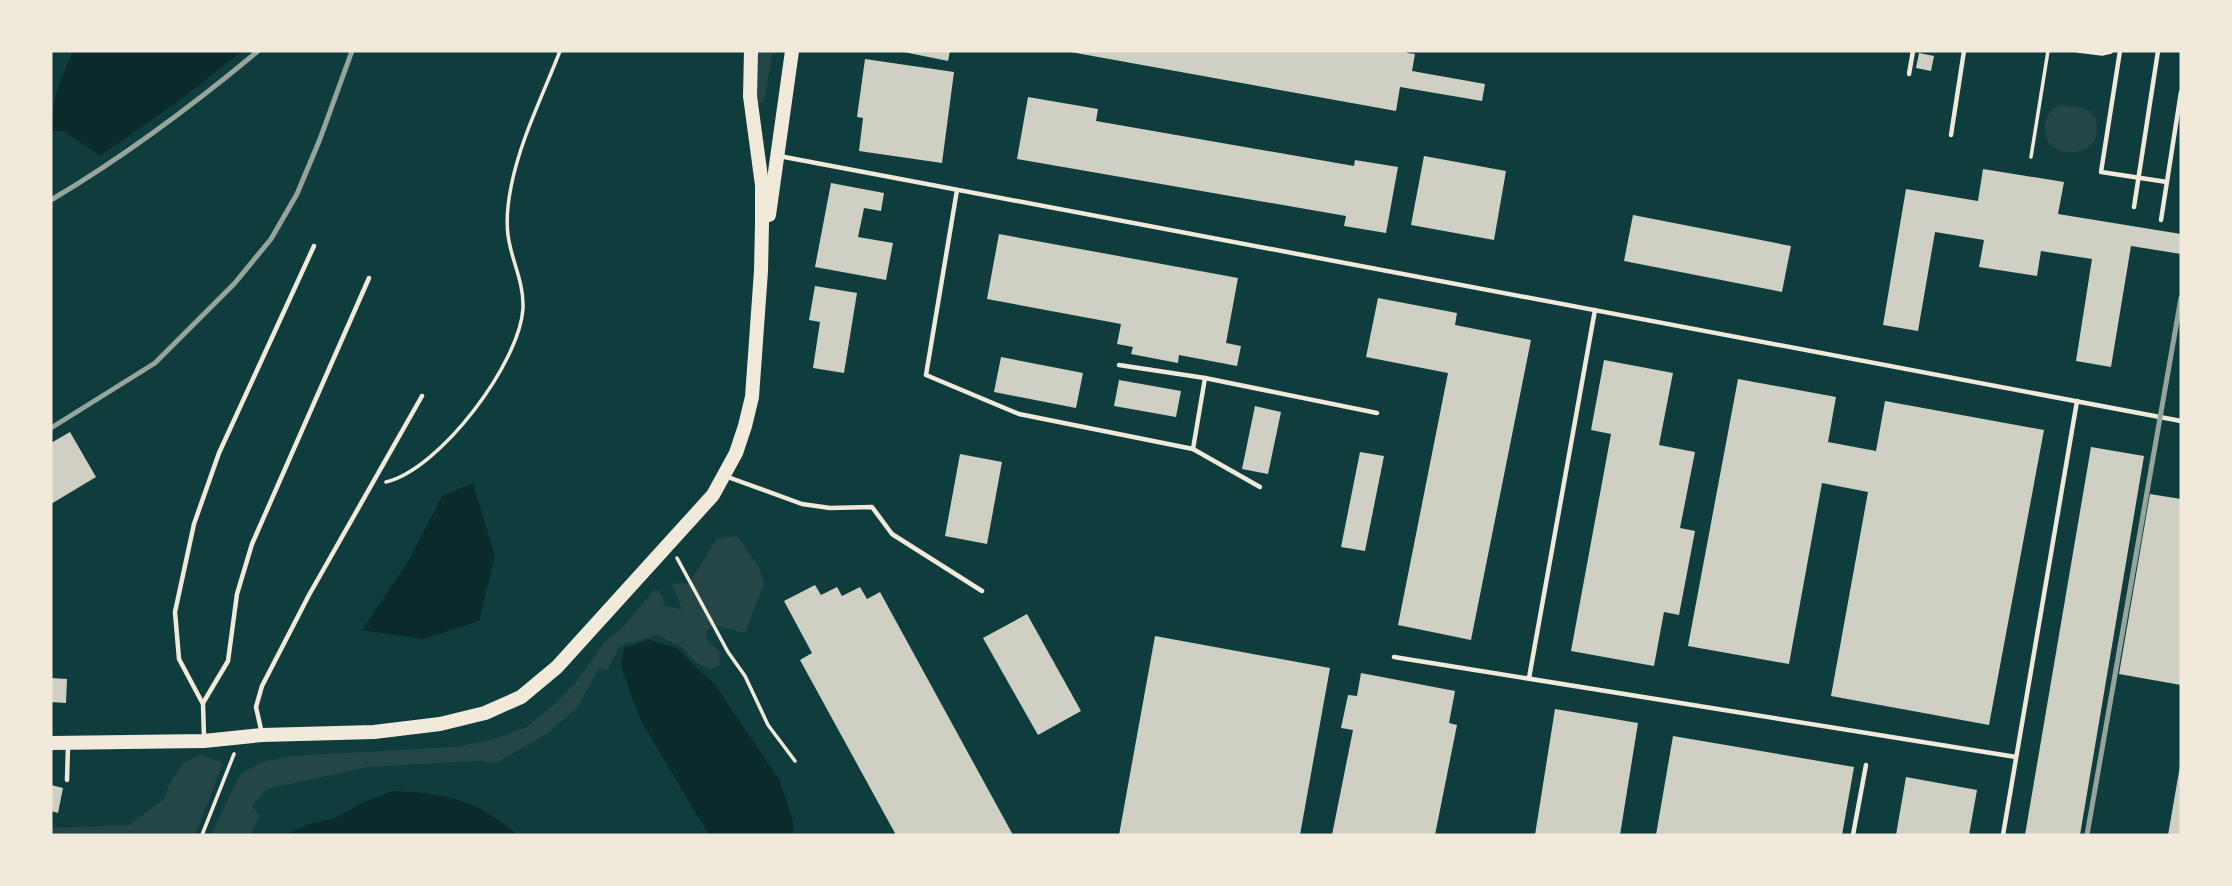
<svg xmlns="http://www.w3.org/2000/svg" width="2232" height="886" viewBox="0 0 2232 886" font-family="Helvetica,sans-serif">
	<rect width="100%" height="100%" fill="#0f3d3e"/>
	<!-- green -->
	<g fill="#244646">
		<path d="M757 51H773L764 101 760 103 757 101 755 64Z"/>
		<path d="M2061 105 2087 109 2095 117C2110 162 2040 163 2045 126 2046 115 2051 109 2061 105Z"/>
		<path d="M737 536 759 567 764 584 745 633 714 625 706 632 707 640 720 652 719 666 710 669 696 663 683 648 658 635 621 645 607 670 599 668 577 708 548 733 496 763 476 761 368 767 267 789 252 806 260 816 250 835H211L238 778 243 772 262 762 291 756 456 747 494 739 527 727 555 704 577 681 603 644 622 628 655 589 663 597 664 606 682 609 672 584 689 583 717 539Z"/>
		<path d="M201 755 223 763 195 835H51V828L129 825 164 799 169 785 183 763Z"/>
	</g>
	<!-- water -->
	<g fill="#0a2a2b">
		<path d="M76 51H242L180 100 100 156 64 131H51C51 102 61 79 72 53Z"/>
		<path d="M473 483 495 556 479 621 423 639 362 630 409 560 442 496Z"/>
		<path d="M649 640 676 648 715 685 780 781 793 822V835H709L640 719 621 666 624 648Z"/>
		<path d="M393 791C446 794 476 798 517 835H285L309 824 336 818 361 803Z"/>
	</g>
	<!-- building -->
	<g fill="#cfcfc3">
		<path d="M899 51H950L948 61Z"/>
		<path d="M1065 51H1407V53L1415 54 1412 71 1485 84 1482 101 1400 87 1396 111Z"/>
		<path d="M1919 53 1934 56 1931 71 1916 68Z"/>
		<path d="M865 59 954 72 942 163 859 151 863 118 857 117Z"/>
		<path d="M1028 97 1098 109 1096 121 1354 166 1355 160 1398 167 1386 233 1344 226 1346 216 1017 159Z"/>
		<path d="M1424 156 1506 171 1494 240 1411 225Z"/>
		<path d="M1983 169 2064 182 2058 214 2181 234V254L2131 246 2111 367 2076 361 2092 259 2041 251 2037 276 1979 267 1984 240 1935 232 1918 331 1883 325 1906 189 1978 201Z"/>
		<path d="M831 183 884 193 881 211 864 208 858 237 893 243 886 280 815 267Z"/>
		<path d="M1633 215 1791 246 1782 292 1624 261Z"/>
		<path d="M999 234 1238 278 1226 343 1241 346 1237 366 1179 355 1178 363 1131 354 1133 347 1117 344 1121 324 987 299Z"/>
		<path d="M815 286 857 293 844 373 813 368 820 322 809 320Z"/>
		<path d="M1378 298 1457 313 1455 325 1531 340 1471 640 1398 625 1448 373 1366 357Z"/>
		<path d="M1001 357 1083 373 1076 408 994 392Z"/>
		<path d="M1604 360 1673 373 1659 445 1695 452 1680 528 1695 531 1679 615 1664 612 1654 666 1571 651 1611 434 1591 430Z"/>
		<path d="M1738 379 1836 397 1828 442 1876 451 1885 401 2044 430 1989 725 1831 696 1868 492 1822 483 1789 664 1688 646Z"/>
		<path d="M1119 380 1181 391 1176 417 1114 406Z"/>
		<path d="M1255 406 1281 412 1268 474 1242 469Z"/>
		<path d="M70 432 96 477 51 504V443Z"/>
		<path d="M2091 447 2144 456 2080 835H2025Z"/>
		<path d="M1360 452 1384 456 1365 551 1341 547Z"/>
		<path d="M960 454 1002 462 987 544 945 536Z"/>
		<path d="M2150 494 2181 499V685L2119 674Z"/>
		<path d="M815 585 821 595 837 587 842 596 860 587 867 599 880 592 1013 835H896L800 660 812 653 784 601Z"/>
		<path d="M1027 614 1081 711 1038 735 983 638Z"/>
		<path d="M1155 636 1330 668 1300 835H1119Z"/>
		<path d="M1361 673 1455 691 1449 723 1457 725 1435 835H1332L1353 730 1341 728 1348 695 1357 696Z"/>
		<path d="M51 678 67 679 66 703 51 702Z"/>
		<path d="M1555 709 1638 723 1620 835H1535Z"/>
		<path d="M1673 736 1854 767 1842 835H1656Z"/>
		<path d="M2180 766 2181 835H2168Z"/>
		<path d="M1906 777 1977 790 1969 835H1896Z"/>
		<path d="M51 785 63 788 58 813 51 811Z"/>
	</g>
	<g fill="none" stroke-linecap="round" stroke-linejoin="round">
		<!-- path -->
		<g stroke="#f1e9da" stroke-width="3.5">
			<path d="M2078 51 2102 54 2111 52"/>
			<path d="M2031 157 2048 51"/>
			<path d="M386 482C440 469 520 363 523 308 524 281 511 260 508 235 506 219 508 202 511 187 520 140 543 95 560 51"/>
			<path d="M677 558 728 652 745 676 768 725 795 761"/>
			<path d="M202 835 234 754"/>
		</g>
		<!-- service -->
		<g stroke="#f1e9da" stroke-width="4.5">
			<path d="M2120 51 2101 172 2167 182"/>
			<path d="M1909 74 1913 51"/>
			<path d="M1951 135 1964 51"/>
			<path d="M779 156 2181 421"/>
			<path d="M957 190 926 375 1019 414 1193 449 1205 378 1377 413"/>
			<path d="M2134 207 2158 51"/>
			<path d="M2161 220 2181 92"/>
			<path d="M1119 365 1205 378"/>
			<path d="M1193 449 1260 487"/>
			<path d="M725 476 802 504 830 508 872 507 892 534 982 591"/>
			<path d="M1394 657 2016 757"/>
			<path d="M1529 678 1595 310"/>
			<path d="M203 703 228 661 237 594 252 544 369 278"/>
			<path d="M262 734 256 707 262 686 309 595 422 396"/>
			<path d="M204 737 203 704 179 659 175 612 194 524 219 453 314 246"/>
			<path d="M67 780 68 746"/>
			<path d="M1853 835 1866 765"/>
			<path d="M2003 835 2077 401"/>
		</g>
		<!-- secondary -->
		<g stroke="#f1e9da" stroke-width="14">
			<path d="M769 215 792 51"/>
			<path d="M51 743 204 741 262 735 374 732 440 724 485 713 521 697 557 667 713 495 736 453 745 426 752 397 761 271 762 224V185L750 96 751 51"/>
		</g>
		<!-- rail -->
		<g stroke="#97a49c" stroke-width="5">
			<path d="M51 200C125 156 192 106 258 51"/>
			<path d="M51 428 155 363 234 284 271 239 297 194 320 139 352 51"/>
			<path d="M2087 835 2181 298"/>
		</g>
	</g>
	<!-- border -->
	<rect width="2232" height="886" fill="none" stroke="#f1e9da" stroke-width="105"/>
</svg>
